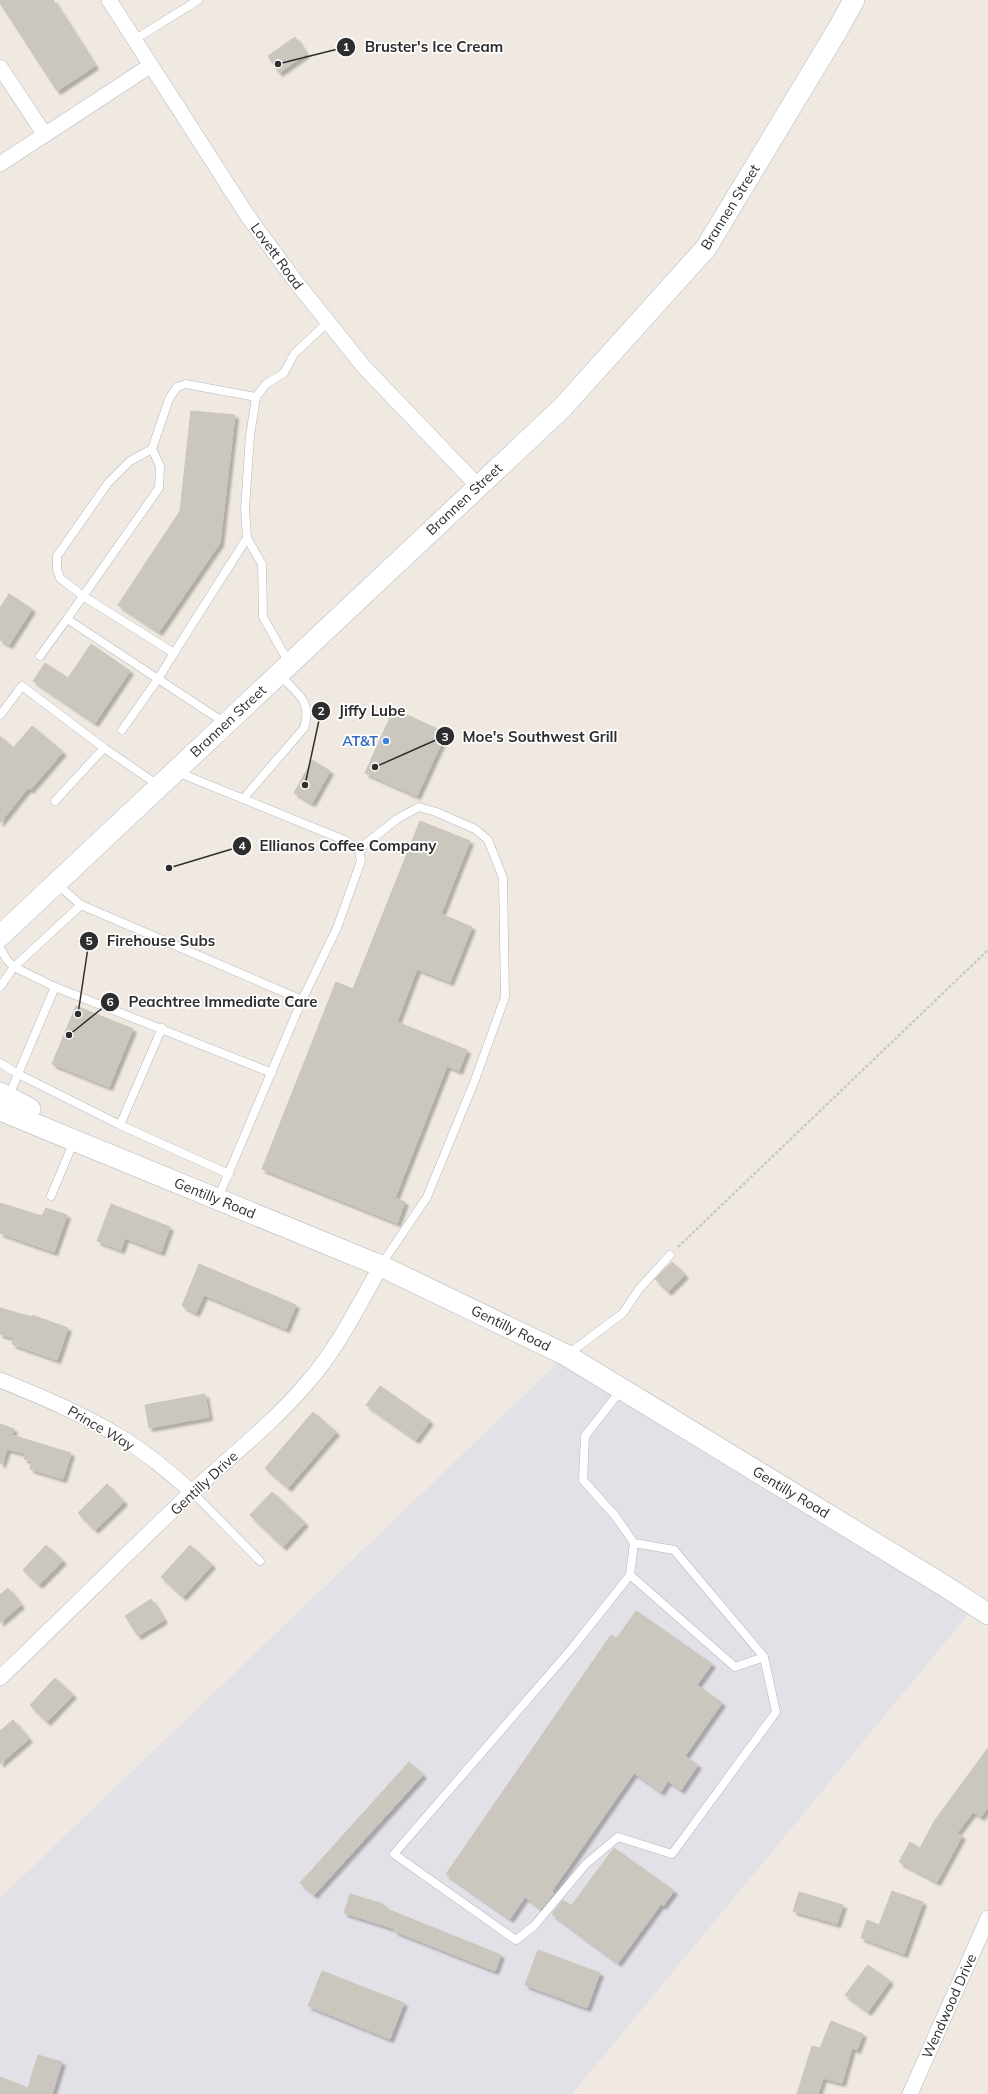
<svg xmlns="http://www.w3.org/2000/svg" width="988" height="2094" viewBox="0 0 988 2094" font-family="Mulish,sans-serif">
	<defs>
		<filter id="shadow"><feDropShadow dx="3.5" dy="3.5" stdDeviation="1" flood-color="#0004"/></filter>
	</defs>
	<rect width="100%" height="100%" fill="#efe9e1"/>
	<!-- industrial -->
	<path fill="#e3e1e8" d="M566 1355 976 1605 572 2094H0V1898Z"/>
	<!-- building -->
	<g fill="#cbc7bf" stroke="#cbc5ba" filter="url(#shadow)">
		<path d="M0 0H53L95 66 57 91 0 3Z"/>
		<path d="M295 37 306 54 279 73 268 56Z"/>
		<path d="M191 411 235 415 220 543 159 632 118 605 180 511Z"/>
		<path d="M9 594 32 609 9 645 0 640V608Z"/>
		<path d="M91 644 130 671 95 723 33 681 45 663 68 678Z"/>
		<path d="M394 709 446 733 417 796 365 773Z"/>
		<path d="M32 726 63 752 30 790 28 788 0 823V736L13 748Z"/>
		<path d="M312 760 330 771 312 803 294 793Z"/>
		<path d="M420 821 470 841 441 914 472 927 450 982 417 969 397 1022 467 1050 459 1071 447 1066 395 1198 405 1202 397 1223 262 1169 336 982 353 989Z"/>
		<path d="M76 1006 133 1029 109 1087 52 1064Z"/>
		<path d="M0 1203 42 1216 46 1208 67 1215 54 1252 0 1233Z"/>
		<path d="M111 1204 170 1227 161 1252 125 1238 121 1250 97 1241Z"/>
		<path d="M672 1262 685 1275 668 1292 655 1279Z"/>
		<path d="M199 1264 296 1305 286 1329 204 1295 196 1313 182 1306Z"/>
		<path d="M0 1308 32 1317V1315L68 1328 57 1360 12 1344 14 1338 0 1334Z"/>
		<path d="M380 1386 430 1421 416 1440 366 1405Z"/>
		<path d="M205 1394 209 1417 149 1428 145 1405Z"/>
		<path d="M313 1412 336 1432 288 1488 265 1468Z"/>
		<path d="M0 1424 14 1429 12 1435 71 1453 63 1479 30 1469 32 1461 24 1459 26 1454 7 1449 2 1464 0 1463Z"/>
		<path d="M107 1484 124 1502 95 1530 78 1513Z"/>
		<path d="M272 1492 305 1523 283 1547 250 1515Z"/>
		<path d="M46 1545 63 1561 39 1585 23 1570Z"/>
		<path d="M190 1545 212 1565 183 1597 161 1577Z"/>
		<path d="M8 1588 21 1605 0 1623V1595Z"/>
		<path d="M151 1599 164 1620 138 1636 125 1616Z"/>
		<path d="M636 1611 712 1664 697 1685 722 1703 685 1756 698 1765 681 1790 668 1781 661 1792 634 1773 552 1891 554 1893 543 1907 540 1908 525 1897 510 1919 446 1874 611 1635 617 1638Z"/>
		<path d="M55 1678 73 1695 47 1722 30 1705Z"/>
		<path d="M13 1720 29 1739 0 1764V1731Z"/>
		<path d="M988 1748V1807L981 1817 973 1812 957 1833 962 1836 937 1882 899 1862 910 1842 920 1848 935 1820Z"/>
		<path d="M409 1762 423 1775 314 1895 300 1883Z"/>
		<path d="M614 1848 674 1891 663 1906 661 1904 618 1963 552 1914 563 1900 571 1906Z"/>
		<path d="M892 1891 923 1902 904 1954 861 1938 867 1920 879 1925Z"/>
		<path d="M799 1892 843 1905 837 1924 793 1911Z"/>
		<path d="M350 1894 383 1904 382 1907 501 1955 495 1971 394 1931 395 1929 344 1913Z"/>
		<path d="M538 1950 600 1973 587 2008 525 1985Z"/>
		<path d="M868 1965 890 1981 868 2012 845 1995Z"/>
		<path d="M322 1971 404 2003 390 2039 308 2006Z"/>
		<path d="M831 2021 863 2034 857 2050 852 2048 842 2083 823 2078 818 2094H797L812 2046 820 2048Z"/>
		<path d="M38 2055 62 2062 52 2094H0V2077L28 2088Z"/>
	</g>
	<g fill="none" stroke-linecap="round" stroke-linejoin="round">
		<defs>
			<g id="lane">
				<path d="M134 40 198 0"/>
				<path d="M152 449 160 466 159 488 67 619 225 723"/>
				<path d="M247 538 174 653 83 596 60 578 57 569V556L108 483 130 461 152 449 169 399 177 387 186 384 256 397"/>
				<path d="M40 656 67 619"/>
				<path d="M289 663 263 617 262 564 247 538 245 509 250 436 256 397 266 384 284 373 294 354 328 322"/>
				<path d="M0 715 22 686 104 748 158 785"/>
				<path d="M122 730 158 679 174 653"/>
				<path d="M177 772 344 840 359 849 361 861 337 928 302 1000"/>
				<path d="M243 799 304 728C313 700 296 693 279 674"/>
				<path d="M55 801 104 748"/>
				<path d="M359 849 397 819 419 807 436 812 475 829 488 840 503 878 505 997 475 1080 427 1197 381 1265"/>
				<path d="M57 884 81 905 302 1000 218 1198"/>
				<path d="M0 948 7 960 14 967 55 987 272 1073"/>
				<path d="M0 987 14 967 81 905"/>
				<path d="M0 1063 18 1074 55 987"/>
				<path d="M8 1098 18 1074 120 1125 162 1028"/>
				<path d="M120 1125 229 1174"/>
				<path d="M51 1196 74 1141"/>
				<path d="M567 1355 623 1313 639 1289 670 1255"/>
				<path d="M621 1390 585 1436 583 1480 616 1517 634 1543 630 1575 573 1647 394 1854 516 1940 534 1926 586 1864 618 1837 672 1854 776 1712 764 1657 674 1550 634 1543"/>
				<path d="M192 1492 260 1561"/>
				<path d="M630 1575 735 1667 764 1657"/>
			</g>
			<g id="street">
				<path d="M109 0 249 218 296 282 364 367 478 486"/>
				<path d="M0 67 45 135"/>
				<path d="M0 164 150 66"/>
				<path d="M0 1380C42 1397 83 1414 122 1438 147 1453 170 1473 192 1492"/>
				<path d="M0 1678C65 1616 128 1552 193 1491 231 1456 273 1423 307 1383 338 1348 358 1306 381 1266"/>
				<path d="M910 2094 988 1918"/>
			</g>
			<g id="secondary">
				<path d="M0 936 562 408 706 248 838 29 854 0"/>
				<path d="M0 1093 30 1109"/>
				<path d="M0 1110 381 1266 566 1355 940 1583 988 1614"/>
			</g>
		</defs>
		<!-- lane casing -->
		<use href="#lane" stroke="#b4b7c1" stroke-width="9"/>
		<!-- street casing -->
		<use href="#street" stroke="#b4b7c1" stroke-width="16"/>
		<!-- secondary casing -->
		<use href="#secondary" stroke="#b4b7c1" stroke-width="22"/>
		<!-- path -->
		<path stroke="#c9c9c9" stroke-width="2.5" stroke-dasharray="3 2" stroke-linecap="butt" d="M678 1247 988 950"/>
		<!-- lane -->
		<use href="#lane" stroke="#fff" stroke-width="8"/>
		<!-- street -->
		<use href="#street" stroke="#fff" stroke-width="15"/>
		<!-- secondary -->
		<use href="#secondary" stroke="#fff" stroke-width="21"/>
	</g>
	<!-- markers -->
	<circle fill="#3f7fe0" stroke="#fff" stroke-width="1.5" cx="386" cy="741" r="4"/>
	<g text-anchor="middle" stroke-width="3.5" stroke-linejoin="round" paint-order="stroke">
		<!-- street labels -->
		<g font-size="14" fill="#2e2e2e" stroke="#fff">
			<text transform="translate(730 207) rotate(-58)" y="5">Brannen Street</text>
			<text transform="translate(277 256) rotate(54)" y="5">Lovett Road</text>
			<text transform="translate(464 499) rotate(-43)" y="5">Brannen Street</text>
			<text transform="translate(228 721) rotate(-43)" y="5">Brannen Street</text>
			<text transform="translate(215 1198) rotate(22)" y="5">Gentilly Road</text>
			<text transform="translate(511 1328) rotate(26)" y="5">Gentilly Road</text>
			<text transform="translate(101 1428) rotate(30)" y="5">Prince Way</text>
			<text transform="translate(204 1483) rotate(-43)" y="5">Gentilly Drive</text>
			<text transform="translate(791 1492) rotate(31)" y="5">Gentilly Road</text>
			<text transform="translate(949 2006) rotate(-66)" y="5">Wendwood Drive</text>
		</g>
		<!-- shop labels -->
		<g font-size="14" font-weight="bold" fill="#366cbe" stroke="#fff" text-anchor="end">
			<text x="378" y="746">AT&amp;T</text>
		</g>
	</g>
	<!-- callouts -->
	<path fill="none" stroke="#2e2e2e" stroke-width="1.5" d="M278 64L346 47M305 785L321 711M375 767L445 736M169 868L242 846M78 1014L89 941M69 1035L110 1002"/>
	<g fill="#2e2e2e" stroke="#fff" stroke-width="1.5">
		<circle cx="278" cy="64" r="4"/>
		<circle cx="305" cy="785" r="4"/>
		<circle cx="375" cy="767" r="4"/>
		<circle cx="169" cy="868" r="4"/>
		<circle cx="78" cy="1014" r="4"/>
		<circle cx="69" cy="1035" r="4"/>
		<circle cx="346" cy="47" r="10"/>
		<circle cx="321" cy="711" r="10"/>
		<circle cx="445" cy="736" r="10"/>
		<circle cx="242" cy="846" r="10"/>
		<circle cx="89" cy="941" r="10"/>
		<circle cx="110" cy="1002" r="10"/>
	</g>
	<g font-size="12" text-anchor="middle" font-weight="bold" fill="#fff">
		<text x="346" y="51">1</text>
		<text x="321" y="715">2</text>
		<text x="445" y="741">3</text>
		<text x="242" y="850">4</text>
		<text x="89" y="945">5</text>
		<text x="110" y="1006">6</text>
	</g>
	<g font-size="15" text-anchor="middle" font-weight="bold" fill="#2e2e2e" stroke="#fff" stroke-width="3.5" stroke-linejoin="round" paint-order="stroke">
		<text x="434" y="52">Bruster's Ice Cream</text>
		<text x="372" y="716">Jiffy Lube</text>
		<text x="540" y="742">Moe's Southwest Grill</text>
		<text x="348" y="851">Ellianos Coffee Company</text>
		<text x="161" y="946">Firehouse Subs</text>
		<text x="223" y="1007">Peachtree Immediate Care</text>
	</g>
</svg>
